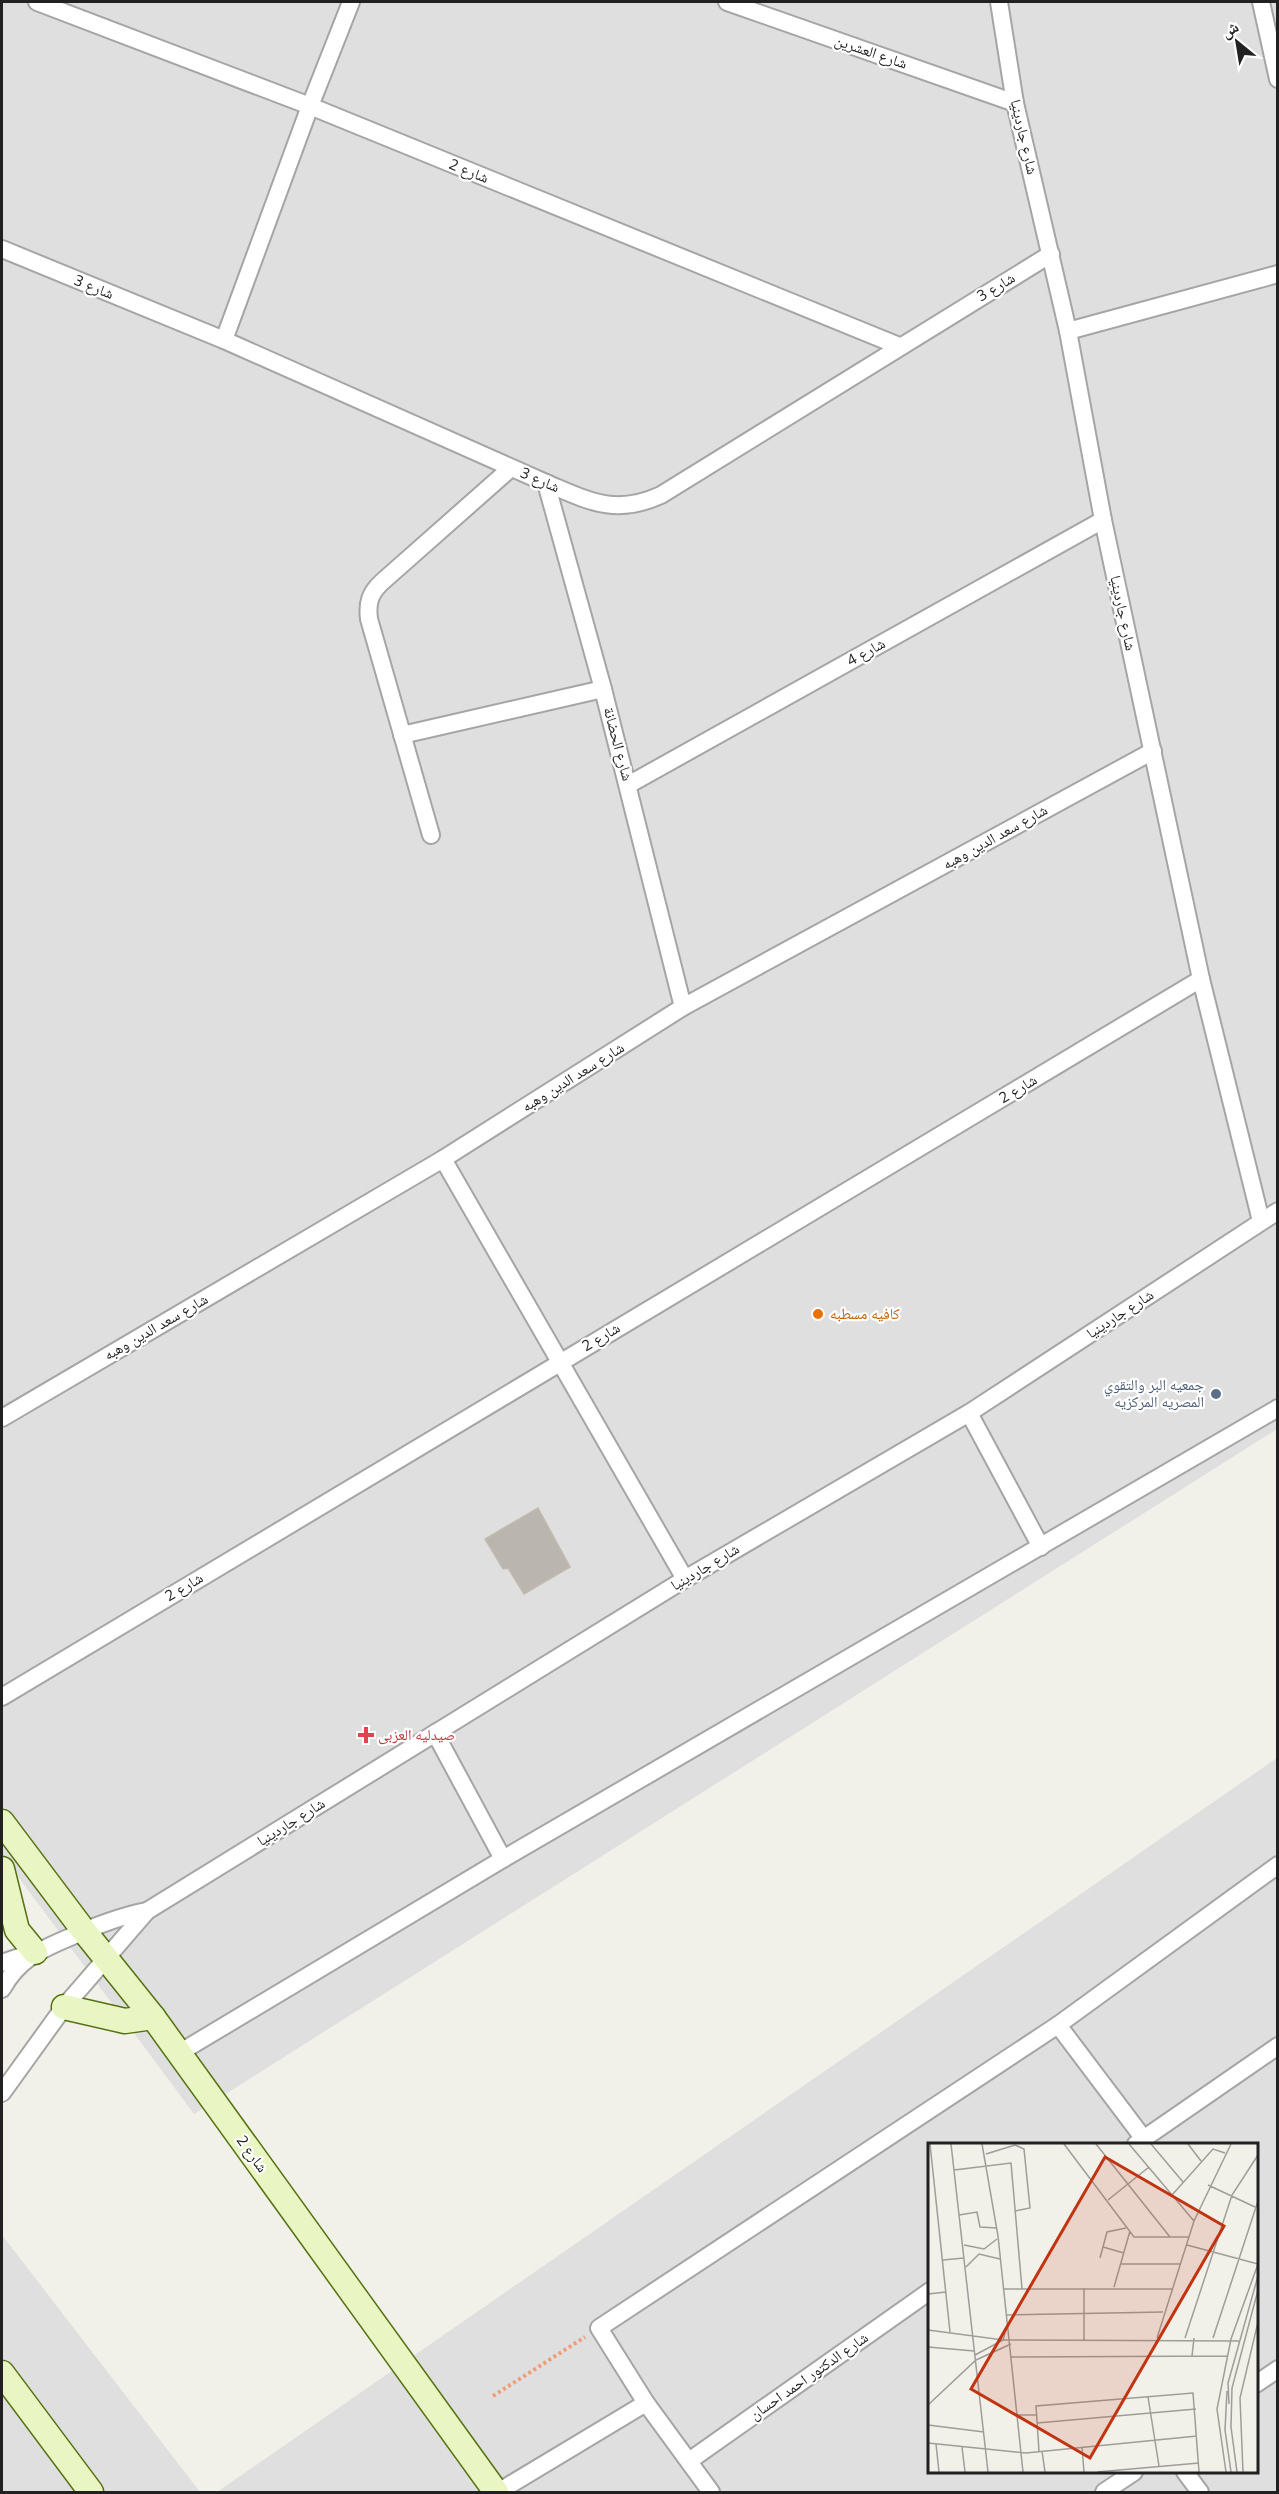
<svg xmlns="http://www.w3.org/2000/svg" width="1279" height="2494" viewBox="0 0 1279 2494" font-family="'Open Sans','Noto Naskh Arabic',sans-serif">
	<rect width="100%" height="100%" fill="#f1f0e9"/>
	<!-- residential -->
	<g fill="#dfdfdf" fill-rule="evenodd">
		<path d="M2 2H1277V1429L194 2114 2 1855Z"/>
		<path d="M1277 1758V2492H217ZM930 2144H1256V2472H930Z"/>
		<path d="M2 2235 200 2492H2Z"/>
	</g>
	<!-- building -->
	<path fill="#bab6af" stroke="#c2baac" stroke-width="1.5" d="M538 1508 570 1567 524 1594 508 1568 503 1569 485 1539Z"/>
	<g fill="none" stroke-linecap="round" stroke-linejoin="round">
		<defs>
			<g id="street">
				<path d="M37 2 310 106 899 346"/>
				<path d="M727 2 1015 103"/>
				<path d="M999 2 1015 103 1068 331 1103 520 1201 979 1261 1221"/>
				<path d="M1261 2 1278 79"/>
				<path d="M2 249 224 340 546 483C589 501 615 516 661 495L1051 254"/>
				<path d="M1068 331 1278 274"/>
				<path d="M224 340 310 106 351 2"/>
				<path d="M546 483 603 689 683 1007"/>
				<path d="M402 735 603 689"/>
				<path d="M628 785 1103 520"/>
				<path d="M431 835 369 619C367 603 370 593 382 582L511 468"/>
				<path d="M443 1159 685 1579"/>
				<path d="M969 1413 1041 1547"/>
				<path d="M2 1418 443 1159 683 1007 1153 751"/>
				<path d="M2 1697 1201 979"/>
				<path d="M435 1733 503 1859"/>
				<path d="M2 1963 28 1954"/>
				<path d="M2 1989C22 1953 49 1947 84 1931 106 1922 125 1915 147 1911"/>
				<path d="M1058 2025 1144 2139"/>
				<path d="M179 2053 503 1859 1278 1408"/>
				<path d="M2 2093 64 2007 147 1911 685 1579 969 1413 1278 1211"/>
				<path d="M1136 2144 1278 2046"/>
				<path d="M1256 2384 1278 2369"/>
				<path d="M689 2461 930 2291"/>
				<path d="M1185 2472 1200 2492"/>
				<path d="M498 2492 646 2403"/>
				<path d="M711 2492 646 2403 599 2328 1058 2025 1278 1865"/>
				<path d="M1104 2492 1134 2472"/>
			</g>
			<g id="secondary">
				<path d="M2 1822 84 1931 153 2017 496 2492"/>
				<path d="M2 1869 17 1930 35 1952"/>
				<path d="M64 2007 125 2021 153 2017"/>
				<path d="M2 2373 91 2492"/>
			</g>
		</defs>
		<!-- street casing -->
		<use href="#street" stroke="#a5a5a5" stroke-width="20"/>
		<!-- secondary casing -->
		<use href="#secondary" stroke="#54720f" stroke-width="27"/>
		<!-- path -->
		<path stroke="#ef9e7c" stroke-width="4" stroke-dasharray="3 3" stroke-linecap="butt" d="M493 2396 585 2337"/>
		<!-- street -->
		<use href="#street" stroke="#fff" stroke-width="16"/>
		<!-- secondary -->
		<use href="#secondary" stroke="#e9f5c3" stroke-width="24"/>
	</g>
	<!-- markers -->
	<circle fill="#e8710a" stroke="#fff" stroke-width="2" cx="818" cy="1314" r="6"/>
	<circle fill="#5c6f8a" stroke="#fff" stroke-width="2" cx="1216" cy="1394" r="6"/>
	<path fill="#e0444e" stroke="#fff" stroke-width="2" d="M363 1726h6v6h6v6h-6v6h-6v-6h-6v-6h6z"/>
	<g text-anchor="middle" stroke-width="4.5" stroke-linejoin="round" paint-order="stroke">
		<!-- street labels -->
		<g font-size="15" fill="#212121" stroke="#fff">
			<text transform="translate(871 52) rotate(19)" y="5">شارع العشرين</text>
			<text transform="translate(1024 137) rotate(77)" y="5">شارع جاردينيا</text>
			<text transform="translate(469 171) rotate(22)" y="5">شارع 2</text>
			<text transform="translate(94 287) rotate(22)" y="5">شارع 3</text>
			<text transform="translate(996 287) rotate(-31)" y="5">شارع 3</text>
			<text transform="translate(540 480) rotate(23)" y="5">شارع 3</text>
			<text transform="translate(1123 613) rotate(78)" y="5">شارع جاردينيا</text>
			<text transform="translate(866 652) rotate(-29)" y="5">شارع 4</text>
			<text transform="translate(618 744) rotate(75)" y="5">شارع الحضانة</text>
			<text transform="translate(995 837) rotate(-29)" y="5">شارع سعد الدين وهبه</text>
			<text transform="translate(573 1077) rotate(-32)" y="5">شارع سعد الدين وهبه</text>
			<text transform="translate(1018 1089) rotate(-31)" y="5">شارع 2</text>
			<text transform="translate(1120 1314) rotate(-33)" y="5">شارع جاردينيا</text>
			<text transform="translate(156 1327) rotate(-30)" y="5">شارع سعد الدين وهبه</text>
			<text transform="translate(601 1337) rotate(-31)" y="5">شارع 2</text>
			<text transform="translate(705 1567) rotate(-31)" y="5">شارع جاردينيا</text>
			<text transform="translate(184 1587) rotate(-31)" y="5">شارع 2</text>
			<text transform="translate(291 1822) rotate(-32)" y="5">شارع جاردينيا</text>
			<text transform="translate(252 2154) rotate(54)" y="5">شارع 2</text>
			<text transform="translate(809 2376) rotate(-35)" y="5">شارع الدكتور احمد احسان</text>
		</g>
		<!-- food labels -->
		<g font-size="15" fill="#c56008" stroke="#fff" text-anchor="start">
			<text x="830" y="1319">كافيه مسطبه</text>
		</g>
		<!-- service labels -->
		<g font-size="15" fill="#4e5e75" stroke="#fff" text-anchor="end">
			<text x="1204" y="1390">جمعيه البر والتقوي<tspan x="1204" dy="17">المصريه المركزيه</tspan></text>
		</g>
		<!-- health labels -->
		<g font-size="15" fill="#be3a42" stroke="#fff" text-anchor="start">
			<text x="378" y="1740">صيدليه العزبى</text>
		</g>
	</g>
	<!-- overview -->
	<g transform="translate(928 2143)">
		<rect width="330" height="330" fill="#f1f0e9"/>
		<path fill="none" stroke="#9e9d99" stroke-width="1.5" d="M2 1 22 189M23 1 60 329M54 1 70 93 95 329M136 1 206 94H261M168 1 242 94M201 1 266 78M223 1 255 39M260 1 273 18M58 11 87 2 96 6 102 65 87 68M26 27 83 20 94 146M280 42 327 64M244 52 285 6 297 10M180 57 221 24M31 72 49 69 52 84 69 85M36 102 56 106 69 96M259 102 330 121 303 196 289 266 298 329M175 104 196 110M172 115 179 89 198 85M15 117 36 115M193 121H252M38 124 51 111 72 116M186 144 202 88M75 146H244M0 151 18 149M78 172 235 169M0 187 75 197 79 183M229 195 266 78 303 1M257 195 304 52 330 12M285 195 330 58M156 197V145M0 204 46 208M47 212 75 197 311 198M264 213 266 195M83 214 300 213M300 239 301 261M300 240 330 133M299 248 297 287 303 329M220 254 231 323M0 262 48 217 83 201M89 272H108M109 280 268 266M0 282 56 289M0 300 98 310 269 293M8 301 11 329M34 304 37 329M154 304 156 329M111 308 108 263 265 250 271 329M114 308 117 329M169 329 271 320M309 329 303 284 304 245 330 147M315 329 312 255 330 179"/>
		<path fill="#c23311" fill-opacity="0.15" stroke="#c23311" stroke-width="3" d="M177 14 296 83 162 315 43 246Z"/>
		<rect width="330" height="330" fill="none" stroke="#212121" stroke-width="3"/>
	</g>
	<!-- border -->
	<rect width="1279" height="2494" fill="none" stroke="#212121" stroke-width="6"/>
	<!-- north arrow -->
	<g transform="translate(1237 42) rotate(330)" stroke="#ffffff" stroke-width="4.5" paint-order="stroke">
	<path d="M0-4.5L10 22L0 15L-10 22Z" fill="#212121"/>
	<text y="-9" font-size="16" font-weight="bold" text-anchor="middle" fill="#212121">ش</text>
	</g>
</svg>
